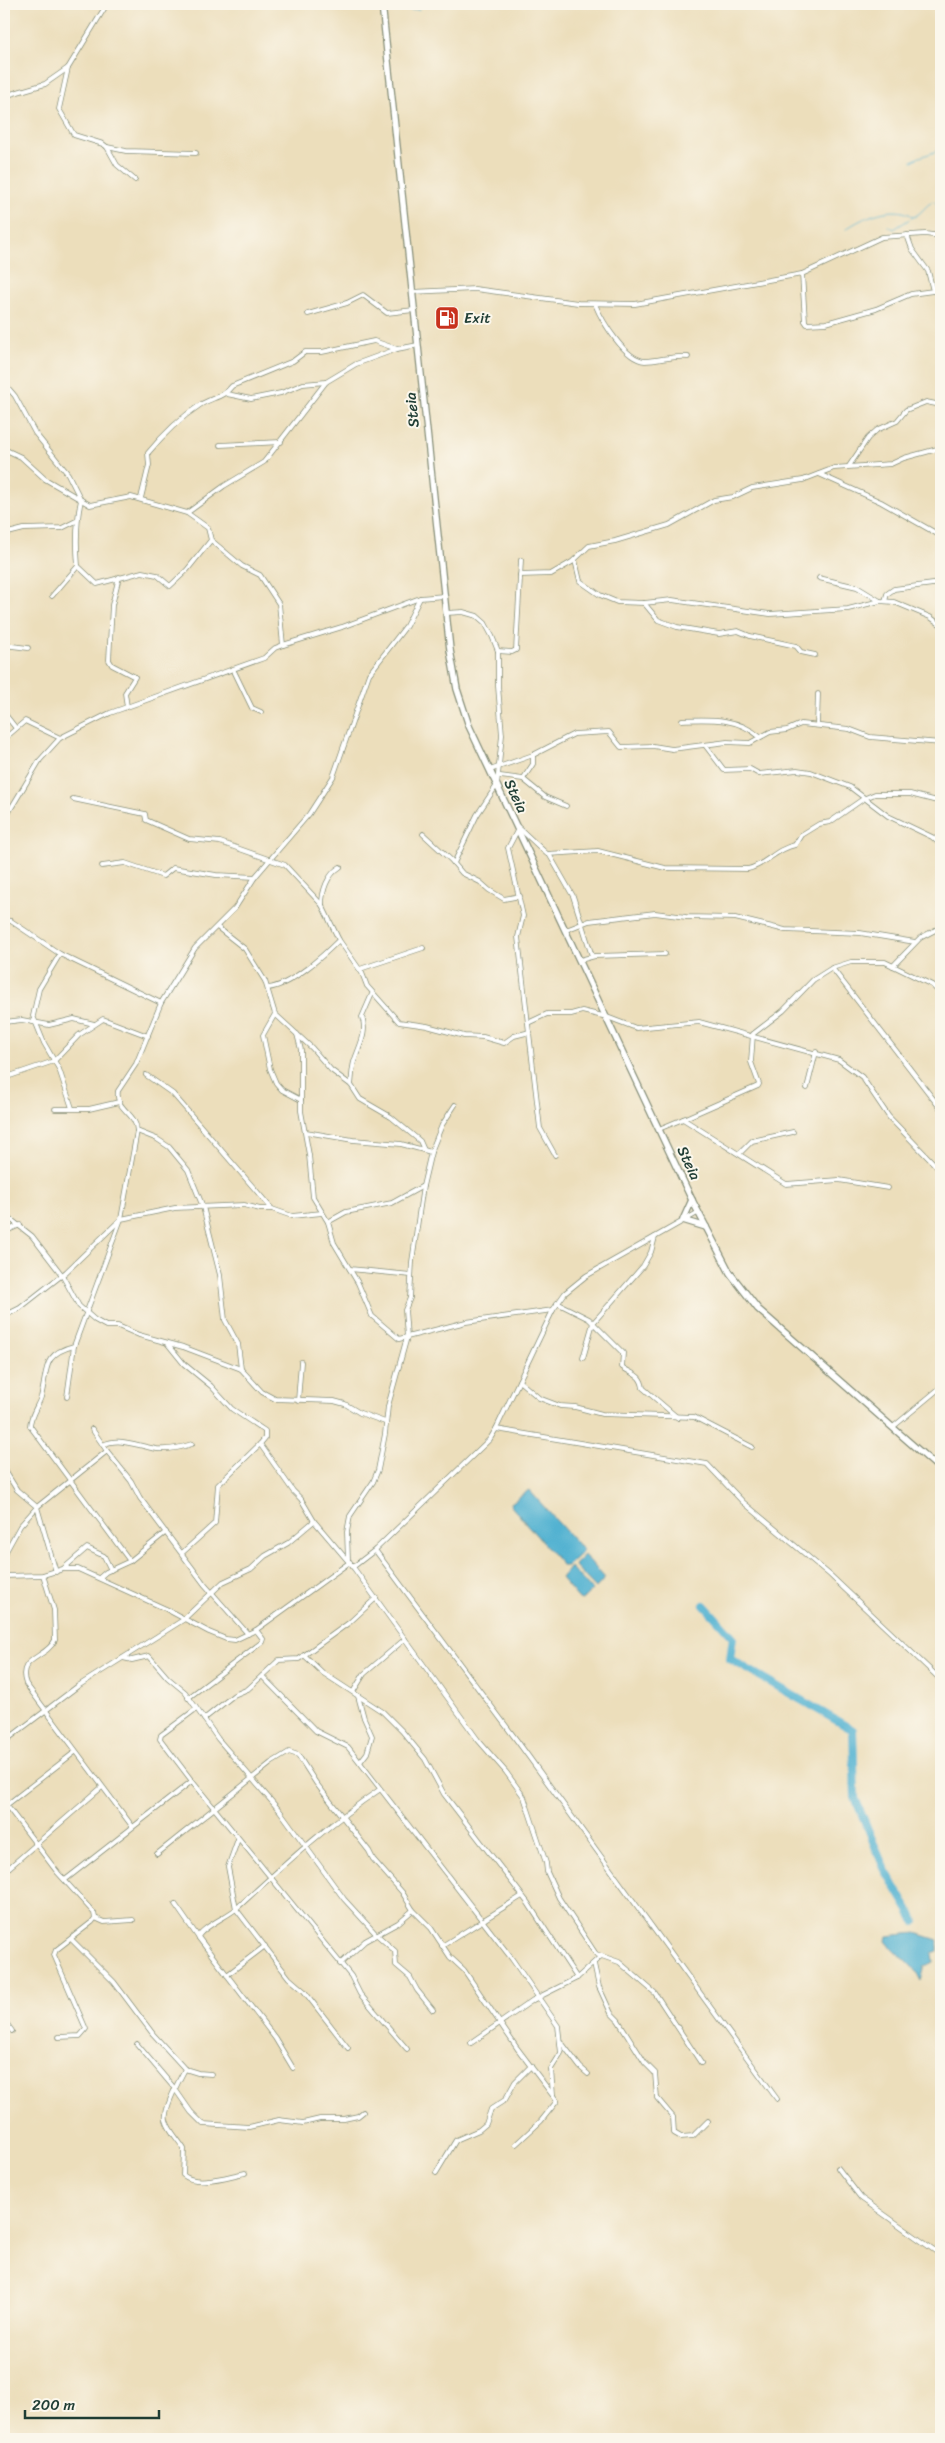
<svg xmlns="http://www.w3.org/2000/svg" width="945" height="2443" viewBox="0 0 945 2443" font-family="Sriracha,sans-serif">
	<rect width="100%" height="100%" fill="#fbf7ec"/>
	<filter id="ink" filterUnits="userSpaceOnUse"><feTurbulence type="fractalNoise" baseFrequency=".02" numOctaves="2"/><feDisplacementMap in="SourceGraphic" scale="10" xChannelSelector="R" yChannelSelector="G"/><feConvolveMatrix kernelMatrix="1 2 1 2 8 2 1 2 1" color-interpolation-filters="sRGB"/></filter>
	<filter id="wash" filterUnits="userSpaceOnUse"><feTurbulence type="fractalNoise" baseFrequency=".0096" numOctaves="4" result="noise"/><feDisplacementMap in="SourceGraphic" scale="20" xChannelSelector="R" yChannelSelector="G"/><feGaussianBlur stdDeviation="1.12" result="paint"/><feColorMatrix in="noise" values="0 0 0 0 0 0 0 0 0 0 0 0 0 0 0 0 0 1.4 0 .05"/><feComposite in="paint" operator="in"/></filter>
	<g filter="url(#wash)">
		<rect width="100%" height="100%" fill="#ecdebb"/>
		<!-- water -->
		<g fill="#53b2d1" stroke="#397882">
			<path d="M529 1490 582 1549 581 1553 567 1566H563L511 1506V1503Z"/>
			<path d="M584 1555 605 1578 596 1588 574 1565Z"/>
			<path d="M570 1567 592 1590 582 1600 579 1599 561 1578Z"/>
			<path d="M916 1933 938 1940V1951L932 1953 933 1962 925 1966 921 1981C912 1961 899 1958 886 1941L887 1936Z"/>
		</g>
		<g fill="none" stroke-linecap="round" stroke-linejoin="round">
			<!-- stream -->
			<g stroke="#53b2d1" stroke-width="1">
				<path d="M357 4 361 6H370"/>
				<path d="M406 5 411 6V10L419 9"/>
				<path d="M912 161C923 154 932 155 941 148"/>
				<path d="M888 226 894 229 913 217"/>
				<path d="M846 229C863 217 895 203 914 217 922 213 925 206 933 201L937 203V207L941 204"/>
			</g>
			<!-- river -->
			<path stroke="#53b2d1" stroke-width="8" d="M704 1605 733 1637 730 1659 853 1730 855 1798 884 1868 915 1921"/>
		</g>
	</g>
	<g filter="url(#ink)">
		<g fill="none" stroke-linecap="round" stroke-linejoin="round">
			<defs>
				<g id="minor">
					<path d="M107 4 68 68 59 109 74 135 103 144 107 147 117 165 135 180"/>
					<path d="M4 96 45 84 68 68"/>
					<path d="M107 147 126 151 196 153"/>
					<path d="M802 274 805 321 807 324 826 323 876 309 911 294 933 291 928 271 912 249 907 235"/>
					<path d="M933 291 941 293"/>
					<path d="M412 292 475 289 578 303 635 304 802 274 882 237 925 234 941 236"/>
					<path d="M595 304C602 321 625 360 645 361 659 361 674 355 688 357"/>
					<path d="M308 314 347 303 363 295 387 313 414 310"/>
					<path d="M4 383 15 396 35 433 68 474 81 500C76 522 76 543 78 566L52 596"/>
					<path d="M227 394 251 399 281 393 303 384 326 382"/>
					<path d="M220 445 281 442"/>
					<path d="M4 449 21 457 45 479 90 505 131 497 187 513 224 486 264 462 326 382 356 364 397 349 418 345"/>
					<path d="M849 466 868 438 877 430 897 421 906 410 926 402 941 405"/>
					<path d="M819 474 881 502 941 536"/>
					<path d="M141 498 149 465 148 453C162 436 180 418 200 405 212 397 223 398 232 386L293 361 305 352H322L374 341 397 349"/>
					<path d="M187 513 208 528 211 540 242 566 260 575 279 604 283 645"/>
					<path d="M4 534 24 529 62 528 76 521"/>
					<path d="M575 560 580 581 600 595 617 602 644 603 672 600 770 614 848 609 880 601 894 602 930 617 941 625"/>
					<path d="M78 566 97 584 142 572 157 575 170 586 187 570 211 540"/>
					<path d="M520 575 551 574 572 562 589 546 615 541 669 525 714 500 733 497 752 488 803 480 834 468 891 464 904 458 941 448"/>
					<path d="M119 577 112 605 109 660 112 665 135 677 125 693 127 707"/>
					<path d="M819 578 857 587 880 601"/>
					<path d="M885 601 887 594 894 589 941 583"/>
					<path d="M644 603 658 620 677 627 719 634 738 631 750 636 796 646 801 652 815 655"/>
					<path d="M446 613 463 612 477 616 485 623 492 636 498 651V686L502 735 497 785 477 815 454 863"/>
					<path d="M4 645 28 648"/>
					<path d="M498 651 512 652 516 650 521 560"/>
					<path d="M234 671 252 708 261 712"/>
					<path d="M4 713 15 727"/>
					<path d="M682 720C710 719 737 717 760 737"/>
					<path d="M817 725 818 694"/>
					<path d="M4 739 25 721 60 738"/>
					<path d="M705 745 724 770 750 769 759 774 797 770 811 772 850 787 888 816 932 837 941 845"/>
					<path d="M490 770 533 755 574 734 609 732 621 747 653 746 672 749 727 742 750 743 770 732 787 730 801 724 849 729 870 737 941 743"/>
					<path d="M500 776 523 779 545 797 566 806"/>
					<path d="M523 779 533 764V755"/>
					<path d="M73 799 145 814 146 820 189 839 220 842 285 865 322 905 339 940 362 973 367 986 399 1022 427 1026 464 1036 483 1037 504 1043 514 1036 530 1032"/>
					<path d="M4 820 40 760 60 738 110 713 264 658 275 648 283 645 342 627 420 598 444 596"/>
					<path d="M517 826 547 854 598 851 665 868 748 869C766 865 775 849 795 845L801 835 819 824 830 822 863 799 875 794H910L941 802"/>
					<path d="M518 829 508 848 523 916 518 937 540 1128 555 1155"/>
					<path d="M423 834 451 860 462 873 480 882 489 890 504 899 520 896"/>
					<path d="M549 854 573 896 592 956"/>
					<path d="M102 866 125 863 163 876 173 868 216 875 255 877"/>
					<path d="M322 905C322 891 327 875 340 867"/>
					<path d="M4 920 11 921 60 954 161 1003"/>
					<path d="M217 927 245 949 265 981 275 1014 263 1035 270 1069 276 1083 282 1090 301 1100"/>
					<path d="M566 930 589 921 655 913 686 917 735 918 785 930 860 933 915 942"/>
					<path d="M60 954 39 989 33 1016 44 1043 59 1069 72 1108"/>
					<path d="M580 960 595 956 665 954"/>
					<path d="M893 966 920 938 941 927"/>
					<path d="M832 968 941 1109"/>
					<path d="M360 969 423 948"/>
					<path d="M268 988C290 986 323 956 339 940"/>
					<path d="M275 1014 312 1048 331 1070 351 1085 360 1099 391 1117 420 1141 424 1150"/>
					<path d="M4 1022 22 1020 49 1025 74 1019 94 1024"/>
					<path d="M530 1022 547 1014H571L582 1011 607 1017 636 1028 699 1022 839 1060 862 1077 889 1117 941 1171"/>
					<path d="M297 1034 301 1050V1111L309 1155 313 1197 328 1222 334 1243 358 1283 372 1316 399 1339 466 1322 553 1310"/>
					<path d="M146 1075 173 1094 272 1209"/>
					<path d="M4 1078 54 1061 79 1035 103 1019 148 1036"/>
					<path d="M351 1085C352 1078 352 1069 354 1062 359 1046 368 1033 362 1017L372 994"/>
					<path d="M807 1088 816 1052"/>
					<path d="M55 1109H89L119 1102"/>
					<path d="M683 1119 758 1086 759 1084 751 1062 753 1034 783 1011 813 980 832 968 851 962H885L932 985 941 994"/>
					<path d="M659 1129 683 1119 786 1184 839 1180 888 1188"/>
					<path d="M137 1131 157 1139 169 1147 188 1170 203 1207 220 1275 225 1320 238 1344 241 1369"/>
					<path d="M306 1132 353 1140 401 1144 431 1152"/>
					<path d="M739 1154 752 1141 793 1132"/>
					<path d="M4 1214 32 1236 62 1275 79 1306 95 1320 106 1326H118L139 1335 183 1347 241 1369 262 1392 275 1399 334 1401 345 1404 360 1413 385 1422"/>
					<path d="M328 1222 346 1212 392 1203 423 1186"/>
					<path d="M4 1232 20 1225"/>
					<path d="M350 1269 411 1275"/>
					<path d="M557 1303 589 1319 623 1353 622 1367C633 1375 641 1374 643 1388L678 1418"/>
					<path d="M4 1316 20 1308 66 1272 121 1219 175 1208 244 1205 260 1209H272L292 1216 322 1213"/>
					<path d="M167 1343 184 1364 211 1386 232 1409 265 1431V1438L260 1444 218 1485 215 1523 182 1553"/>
					<path d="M583 1358 593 1323 643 1266 651 1252 655 1237"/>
					<path d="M519 1381 539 1398 560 1406 575 1407 602 1414 694 1417 752 1447"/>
					<path d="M67 1397 74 1346"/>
					<path d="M298 1401 301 1362"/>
					<path d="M893 1427 941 1387"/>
					<path d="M92 1429 107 1451"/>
					<path d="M496 1429 707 1464 743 1502 830 1575 941 1680"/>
					<path d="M260 1444 293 1491 301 1499 314 1521 353 1567 478 1740 506 1772 524 1797 546 1863 547 1872 559 1898 596 1954 619 1962 655 1993 701 2063"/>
					<path d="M103 1445C120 1436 139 1447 157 1449 169 1450 180 1448 192 1444"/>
					<path d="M4 1469 17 1490 37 1507 56 1572"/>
					<path d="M375 1550 518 1742 777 2099"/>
					<path d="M4 1555 20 1526 37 1507 107 1451 131 1481 140 1498 205 1585 248 1634"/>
					<path d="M348 1560 347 1532 350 1516 373 1482 378 1470 385 1434 388 1406 407 1337 405 1310 410 1298 412 1262 423 1186 431 1152 442 1125 455 1105"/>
					<path d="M130 1561 30 1426C30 1416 38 1406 41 1397 48 1371 41 1354 74 1346L121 1219 137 1131C136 1112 115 1110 118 1091L136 1064 161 1003 195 948 235 908 255 877 309 814 333 777 369 674 406 626 420 598"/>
					<path d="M353 1567 375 1550 490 1439 496 1429 553 1310 565 1293 586 1276 699 1212"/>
					<path d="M64 1568 87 1548 104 1556 111 1570"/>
					<path d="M43 1575 54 1610 55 1640C46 1659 16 1657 26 1684L132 1826"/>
					<path d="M4 1576 43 1575 63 1569H78L166 1609 209 1632 226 1639 235 1640 256 1630 350 1562"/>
					<path d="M99 1578 106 1572 130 1561 166 1532"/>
					<path d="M304 1655 323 1673 383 1712 402 1731 425 1759 444 1794 528 1903 577 1978"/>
					<path d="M123 1658 132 1660 149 1656 168 1678 185 1692 218 1739 280 1811 344 1899 376 1934 395 1951 396 1965 410 1977 417 1990 433 2010"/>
					<path d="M262 1676 316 1731 348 1747 512 1959 558 2026 561 2053 551 2069 553 2095"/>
					<path d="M353 1692 364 1674 405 1639"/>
					<path d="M358 1696 364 1718 372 1736 367 1753 360 1762"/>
					<path d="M188 1698 262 1642 263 1639 256 1630"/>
					<path d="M204 1719 234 1695 248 1689 279 1660 299 1659 350 1622 376 1598"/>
					<path d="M4 1742 78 1686 183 1620 223 1582 251 1569 265 1556 288 1543 314 1521"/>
					<path d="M192 1781 160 1739 161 1735 196 1709"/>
					<path d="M4 1802 58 1873 94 1913 95 1918 92 1922 56 1950 54 1955 86 2029 80 2036 59 2037"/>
					<path d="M4 1807 75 1752"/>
					<path d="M238 1839 228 1867 236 1909 289 1978 304 1991 348 2048"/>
					<path d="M157 1854 271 1763 289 1752 298 1755 316 1783 369 1851 373 1859 402 1892 413 1910 431 1928 450 1957 464 1970 517 2048 557 2101 541 2121 516 2144"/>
					<path d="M4 1872 102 1787"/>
					<path d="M65 1880 192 1781 351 1976 360 1994 407 2049"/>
					<path d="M175 1904 198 1937"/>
					<path d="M95 1918 104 1922 133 1920"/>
					<path d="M71 1939 114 1982 153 2034 185 2069 198 2073 211 2074"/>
					<path d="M442 1946 522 1896"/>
					<path d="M340 1964 365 1941 398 1923 413 1910"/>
					<path d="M594 1964 599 1987 611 2013 618 2020 645 2063 655 2073 657 2098 673 2117 674 2133 681 2137 693 2136 708 2121"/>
					<path d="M227 1975 265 1946"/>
					<path d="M4 2020 12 2031"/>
					<path d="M561 2042 580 2067 588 2074"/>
					<path d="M471 2043 533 2000 577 1978 600 1957"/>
					<path d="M137 2044 175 2089 191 2112 203 2124 249 2127 279 2120 303 2123 320 2119H344L358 2116 363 2112"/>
					<path d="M293 2068 275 2038 198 1937C202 1927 227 1917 237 1908 282 1867 328 1824 379 1790"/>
					<path d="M185 2069C180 2079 163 2109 166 2120 169 2131 178 2139 184 2149L183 2175C197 2187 228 2176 245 2173"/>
					<path d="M838 2168 861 2198 941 2255"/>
					<path d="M436 2173 456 2140 479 2130 486 2124 491 2109 505 2100 515 2082 531 2066"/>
				</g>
				<g id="primary">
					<path d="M382 4 450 650 457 689 469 726 692 1200 730 1273 758 1309 941 1470"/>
					<path d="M692 1200 683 1220 706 1227"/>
				</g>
			</defs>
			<!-- minor casing -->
			<use href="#minor" stroke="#868e78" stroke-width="5.5"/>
			<!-- primary casing -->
			<use href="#primary" stroke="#868e78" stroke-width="8"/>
			<!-- minor -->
			<use href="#minor" stroke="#fff" stroke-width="4"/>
			<!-- primary -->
			<use href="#primary" stroke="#fff" stroke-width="5.5"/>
		</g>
	</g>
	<!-- icons -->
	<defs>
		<symbol id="fuel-square" viewBox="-11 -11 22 22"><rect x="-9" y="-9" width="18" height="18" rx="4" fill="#c8321e" stroke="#fbf7ec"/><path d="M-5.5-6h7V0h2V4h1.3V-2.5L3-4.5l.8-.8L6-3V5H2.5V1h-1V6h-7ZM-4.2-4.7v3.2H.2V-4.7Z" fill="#fff"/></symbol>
	</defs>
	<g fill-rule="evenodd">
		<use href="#fuel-square" x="433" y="304" width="28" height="28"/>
	</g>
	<g text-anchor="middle" stroke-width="4" stroke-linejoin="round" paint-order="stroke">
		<!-- poi labels -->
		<g font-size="15" fill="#1f3d34" stroke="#fbf7ec" text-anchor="start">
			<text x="464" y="323">Exit</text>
		</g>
		<!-- street labels -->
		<g font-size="15" fill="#1f3d34" stroke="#fbf7ec">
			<text transform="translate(412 410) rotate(-96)" y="5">Steia</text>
			<text transform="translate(516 796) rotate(65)" y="5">Steia</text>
			<text transform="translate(689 1163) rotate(65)" y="5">Steia</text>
		</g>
	</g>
	<!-- margin -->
	<rect width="945" height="2443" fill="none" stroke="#fbf7ec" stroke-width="20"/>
	<!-- scale -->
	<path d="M25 2410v8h134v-8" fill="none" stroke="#1f3d34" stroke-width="2.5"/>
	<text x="32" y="2410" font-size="15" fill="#1f3d34" stroke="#fbf7ec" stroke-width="4" paint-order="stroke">200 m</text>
</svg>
